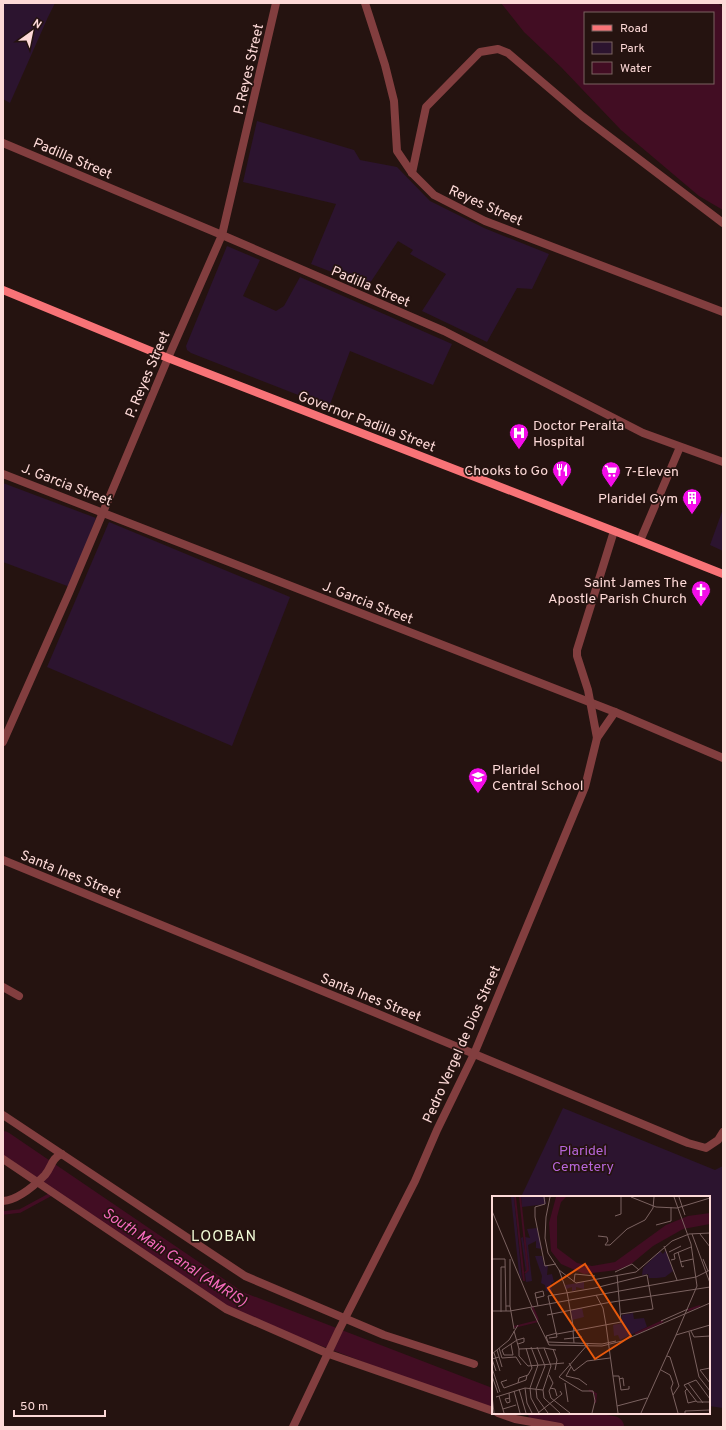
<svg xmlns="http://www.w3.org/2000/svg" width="726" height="1430" viewBox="0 0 726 1430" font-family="Overpass,sans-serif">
	<rect width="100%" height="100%" fill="#251310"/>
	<!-- green -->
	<g fill="#2c142f">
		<path d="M3 3H55L48 17 10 103 3 99Z"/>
		<path d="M257 121 354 150 360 160 397 167 430 201 484 228 549 254 532 289 517 288 487 342 422 311 446 274 410 254 413 250 398 241 368 286 311 264 336 204 243 182Z"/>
		<path d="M227 246 260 260 243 296 276 311 284 306 300 277 452 344 433 385 350 351 329 407 191 353 187 350 186 346Z"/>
		<path d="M3 483 96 518 70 587 3 562Z"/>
		<path d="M723 509V551L710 545Z"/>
		<path d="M109 522 290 597 232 746 47 667Z"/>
		<path d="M563 1108 715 1170 723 1166V1408L709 1406V1197H521Z"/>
	</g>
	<!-- water -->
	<path fill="#420d23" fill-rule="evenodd" d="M501 3H718L723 8V210L699 196 621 130 561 67 524 32ZM585 13H713V83H585Z"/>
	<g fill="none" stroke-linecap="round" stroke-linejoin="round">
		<!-- stream -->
		<path stroke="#420d23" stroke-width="3.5" d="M3 1213 20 1211 68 1185"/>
		<!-- river -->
		<g stroke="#420d23" stroke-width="22">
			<path d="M3 1142 238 1302 493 1400"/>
			<path d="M539 1413 557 1418 613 1427"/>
		</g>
		<!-- minor -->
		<g stroke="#823e3f" stroke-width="8">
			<path d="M3 143 222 235 444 331 643 433 723 462"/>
			<path d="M412 173 426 107 480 52 498 49 508 53 582 116 723 223"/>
			<path d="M3 474 615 712 723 758"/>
			<path d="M640 541 680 447"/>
			<path d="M597 738 615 712"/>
			<path d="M3 742 69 593 168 358"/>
			<path d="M3 860 376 1013 688 1143 706 1148 718 1140 723 1132"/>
			<path d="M3 987 19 996"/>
			<path d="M3 1115 245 1276 384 1335 474 1364"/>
			<path d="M3 1159 226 1309 329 1354 493 1411"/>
			<path d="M3 1201C18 1200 34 1186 45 1175 52 1167 51 1158 62 1154"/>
			<path d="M498 1413 515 1419 560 1427"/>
		</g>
		<!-- tertiary -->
		<g stroke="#823e3f" stroke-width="8">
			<path d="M365 3 385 65 394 101 397 151 412 173 434 195 485 221 723 312"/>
			<path d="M168 358 222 235 276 3"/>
			<path d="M293 1427 339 1330 415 1181 437 1130 474 1054 585 787 597 738 588 690 577 656V650L614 531"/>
		</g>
		<!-- secondary -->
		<path stroke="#f87377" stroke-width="8" d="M3 290 168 358 640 541 723 574"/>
	</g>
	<!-- icons -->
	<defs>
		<symbol id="hospital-pin" viewBox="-11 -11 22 30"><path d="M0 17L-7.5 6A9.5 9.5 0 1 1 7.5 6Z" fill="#f30de9" stroke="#251310"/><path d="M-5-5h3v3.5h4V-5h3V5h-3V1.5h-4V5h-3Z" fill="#fff"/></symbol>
		<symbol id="restaurant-pin" viewBox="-11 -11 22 30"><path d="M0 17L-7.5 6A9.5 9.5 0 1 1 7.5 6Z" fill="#f30de9" stroke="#251310"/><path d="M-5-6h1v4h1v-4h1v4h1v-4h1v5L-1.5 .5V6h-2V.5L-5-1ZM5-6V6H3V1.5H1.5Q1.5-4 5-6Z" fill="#fff"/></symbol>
		<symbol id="supermarket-pin" viewBox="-11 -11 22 30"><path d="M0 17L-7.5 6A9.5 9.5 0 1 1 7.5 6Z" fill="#f30de9" stroke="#251310"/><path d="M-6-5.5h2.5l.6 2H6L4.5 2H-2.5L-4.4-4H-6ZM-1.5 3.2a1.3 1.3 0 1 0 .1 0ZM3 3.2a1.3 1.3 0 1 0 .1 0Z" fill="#fff"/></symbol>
		<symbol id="building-pin" viewBox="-11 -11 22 30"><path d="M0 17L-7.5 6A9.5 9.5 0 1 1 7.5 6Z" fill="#f30de9" stroke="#251310"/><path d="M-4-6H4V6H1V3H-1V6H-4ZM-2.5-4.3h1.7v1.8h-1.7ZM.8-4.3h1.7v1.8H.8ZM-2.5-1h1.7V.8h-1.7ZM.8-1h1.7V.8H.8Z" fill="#fff"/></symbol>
		<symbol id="church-pin" viewBox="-11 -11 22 30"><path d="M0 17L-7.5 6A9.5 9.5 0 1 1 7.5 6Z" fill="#f30de9" stroke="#251310"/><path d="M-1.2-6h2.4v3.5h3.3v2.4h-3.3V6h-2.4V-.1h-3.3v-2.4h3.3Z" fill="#fff"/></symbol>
		<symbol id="school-pin" viewBox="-11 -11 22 30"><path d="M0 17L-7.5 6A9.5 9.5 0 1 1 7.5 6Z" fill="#f30de9" stroke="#251310"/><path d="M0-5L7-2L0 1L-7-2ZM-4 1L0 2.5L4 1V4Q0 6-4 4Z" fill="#fff"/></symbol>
	</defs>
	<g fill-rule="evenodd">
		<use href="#hospital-pin" x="508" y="422" width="22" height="30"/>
		<use href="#restaurant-pin" x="551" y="459" width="22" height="30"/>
		<use href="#supermarket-pin" x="600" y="460" width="22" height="30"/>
		<use href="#building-pin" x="681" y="487" width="22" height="30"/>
		<use href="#church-pin" x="690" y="579" width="22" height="30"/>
		<use href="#school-pin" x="467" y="766" width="22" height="30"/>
	</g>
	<g text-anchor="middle" stroke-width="3.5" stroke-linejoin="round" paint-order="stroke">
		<!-- street labels -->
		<g font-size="14" fill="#fdd9d7" stroke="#251310">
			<text transform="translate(248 69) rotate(-77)" y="5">P. Reyes Street</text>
			<text transform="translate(73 158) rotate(23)" y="5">Padilla Street</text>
			<text transform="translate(486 205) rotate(24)" y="5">Reyes Street</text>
			<text transform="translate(371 286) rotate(23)" y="5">Padilla Street</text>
			<text transform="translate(147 374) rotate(-67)" y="5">P. Reyes Street</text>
			<text transform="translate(367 421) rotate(21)" y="5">Governor Padilla Street</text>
			<text transform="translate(67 484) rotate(21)" y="5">J. Garcia Street</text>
			<text transform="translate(368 602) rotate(21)" y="5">J. Garcia Street</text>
			<text transform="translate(71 874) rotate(22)" y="5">Santa Ines Street</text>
			<text transform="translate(371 997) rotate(22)" y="5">Santa Ines Street</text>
			<text transform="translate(461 1044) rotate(-66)" y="5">Pedro Vergel de Dios Street</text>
		</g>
		<!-- poi labels -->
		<g font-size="14" fill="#fdd9d7" stroke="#251310" text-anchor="start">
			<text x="533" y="430">Doctor Peralta<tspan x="533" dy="16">Hospital</tspan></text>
			<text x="548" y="475" text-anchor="end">Chooks to Go</text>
			<text x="625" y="476">7-Eleven</text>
			<text x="678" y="503" text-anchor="end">Plaridel Gym</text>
			<text x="687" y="587" text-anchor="end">Saint James The<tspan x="687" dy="16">Apostle Parish Church</tspan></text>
			<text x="492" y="774">Plaridel<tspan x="492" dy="16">Central School</tspan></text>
		</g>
		<!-- park labels -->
		<g font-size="14" fill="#b666da" stroke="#251310">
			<text x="583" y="1155">Plaridel<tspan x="583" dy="16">Cemetery</tspan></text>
		</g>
		<!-- neighbourhood labels -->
		<g font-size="15" letter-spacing="1" fill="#f2fdd8" stroke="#251310">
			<text x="224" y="1241">LOOBAN</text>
		</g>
		<!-- water labels -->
		<g font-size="15" font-style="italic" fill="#f76abe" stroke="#251310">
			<text transform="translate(175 1257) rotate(33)" y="5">South Main Canal (AMRIS)</text>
		</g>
	</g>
	<!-- overview -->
	<g transform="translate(492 1196)">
		<rect width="218" height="218" fill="#251310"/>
		<path d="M19 1H22L30 84 27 77ZM29 1H53L54 8 30 11ZM45 32 50 53 44 52V45L36 49 40 85 34 86 33 78 37 74 33 41 38 42 35 33ZM31 41 36 74 34 76 29 42ZM174 54 181 75 173 81 165 82H157L156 78 150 79 151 72 168 55 171 58ZM43 60H50L52 69H56L55 79 60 78 62 86 59 87 60 96 54 95 53 89 49 87 50 80ZM92 86V93L84 91V94L80 95V91L74 93 73 89ZM90 112 92 121 80 124 79 114ZM141 117 142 123 152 122 155 131 128 144 126 139 122 140 121 129 130 127V119Z" fill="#2c142f"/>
		<path d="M64 1H74L69 6 65 21V52L85 67 100 70 123 66 174 29 196 20 218 17V28L191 33 161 50 138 69 125 74 92 78 69 68 59 55 57 27Z" fill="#420d23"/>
		<path fill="none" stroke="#420d23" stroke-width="2" d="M23 1 32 85M28 1 36 74 33 77M40 110 46 124M196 114 208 110M22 131 46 125M143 138 171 125M97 194 104 198 103 207"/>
		<path fill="none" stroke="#7b6260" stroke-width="1" d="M52 1 53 8 43 11V21L53 70 64 68M58 1 54 21 53 42 56 57 67 74 75 96 82 135M139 1 164 11 185 12M182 1 199 48 205 90 184 139M187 1 193 19M185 12 218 2M0 15 40 111M123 20 129 18V1M164 29 179 25V11M200 38 218 87M208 38 218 51M106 40 115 41 116 45 113 49H118L135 33 153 24 161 12 162 1M172 50 185 84M177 56 189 50M186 56 190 71 192 70M0 63H13M13 63 14 115M211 63 216 75M179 64 183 63 182 58 199 51M188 66 201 63M67 74 84 87 144 76 180 45 197 38 218 37M123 76 140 68 147 74M82 86 83 78 103 80M104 99 111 112 114 129 126 217M44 102 52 100 51 95 43 97 46 110M14 110H18V63M18 110 22 133M39 112 57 149 110 150 130 145 218 107M0 115H18L204 81 218 74M9 116V71H13M55 119 114 107 218 91M169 125 196 113M22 135 27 153 52 152 59 170 51 194 52 202 68 217M81 135 82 147M199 135 202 141 218 140M197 136 207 181 218 195M65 137 54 140 56 146 110 148 124 145M65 138 129 126 125 79M57 142 65 141 56 100 103 92 155 79 161 113 129 118M72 143 90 141M97 147 67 181 90 195H101L103 205 100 217M19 148 21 159H12L10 154 25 144 32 142V146L26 148M39 151 46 169 38 192 39 202 47 217M45 151 53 170 44 193 45 202 56 217M7 152 10 162 24 161 29 169M52 152 64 154M27 153V160L36 170 72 167M61 153 65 164 63 174M5 154 10 171M2 157 8 175M0 158 17 144 26 129M175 160 178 161 187 190 181 199M77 167 82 175 95 165 118 162M79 171 74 180 87 183 95 189M0 172 8 196M218 172 208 174 218 187M169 174 178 179 181 187 179 192 186 217M4 175 0 163 7 161M57 179 61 187 57 195 59 202 78 217M0 180 6 197M121 180H127L129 194 137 193V190M127 183 131 182 132 190M15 184 9 186 12 192 34 184 35 179M26 187 27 182 36 179 40 172 34 152M73 187 76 206M196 187 211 207M33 192 35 207 40 217M58 192 63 193 65 200M27 193 34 217M195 193 193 195 196 207 204 205M22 195 28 217M17 197 18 206 15 207 13 203 18 202M0 199 2 217M7 200 12 217M4 201 33 192 51 194M218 203 204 184 192 189 205 206H218M125 210 155 202M11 213 24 209M46 217 70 198 68 195M149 217 184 139 218 129M193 217V215L218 214"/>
		<path fill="#e8590c" fill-opacity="0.15" stroke="#e8590c" stroke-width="2" d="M93 68 139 140 103 163 56 92Z"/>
		<rect width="218" height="218" fill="none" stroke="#fdd9d7" stroke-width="2"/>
	</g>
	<!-- border -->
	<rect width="726" height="1430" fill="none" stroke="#fdd9d7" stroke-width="8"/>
	<!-- legend -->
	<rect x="584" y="12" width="130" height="72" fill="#251310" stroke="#7b6260"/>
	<rect x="592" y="25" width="20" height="6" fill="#f87377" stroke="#7b6260"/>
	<text x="620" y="32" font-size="12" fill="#fdd9d7">Road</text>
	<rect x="592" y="42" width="20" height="12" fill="#2c142f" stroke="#7b6260"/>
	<text x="620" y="52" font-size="12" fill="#fdd9d7">Park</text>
	<rect x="592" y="62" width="20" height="12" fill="#420d23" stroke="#7b6260"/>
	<text x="620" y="72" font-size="12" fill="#fdd9d7">Water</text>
	<!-- north arrow -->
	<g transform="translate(32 32) rotate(33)" stroke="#251310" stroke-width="3" paint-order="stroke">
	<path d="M0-3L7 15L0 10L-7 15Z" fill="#fdd9d7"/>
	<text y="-6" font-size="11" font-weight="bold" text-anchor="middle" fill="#fdd9d7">N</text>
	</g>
	<!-- scale -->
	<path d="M14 1410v6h91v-6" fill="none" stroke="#fdd9d7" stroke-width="2"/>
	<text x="20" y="1410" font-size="12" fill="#fdd9d7" stroke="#251310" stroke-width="3" paint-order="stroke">50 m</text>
</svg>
